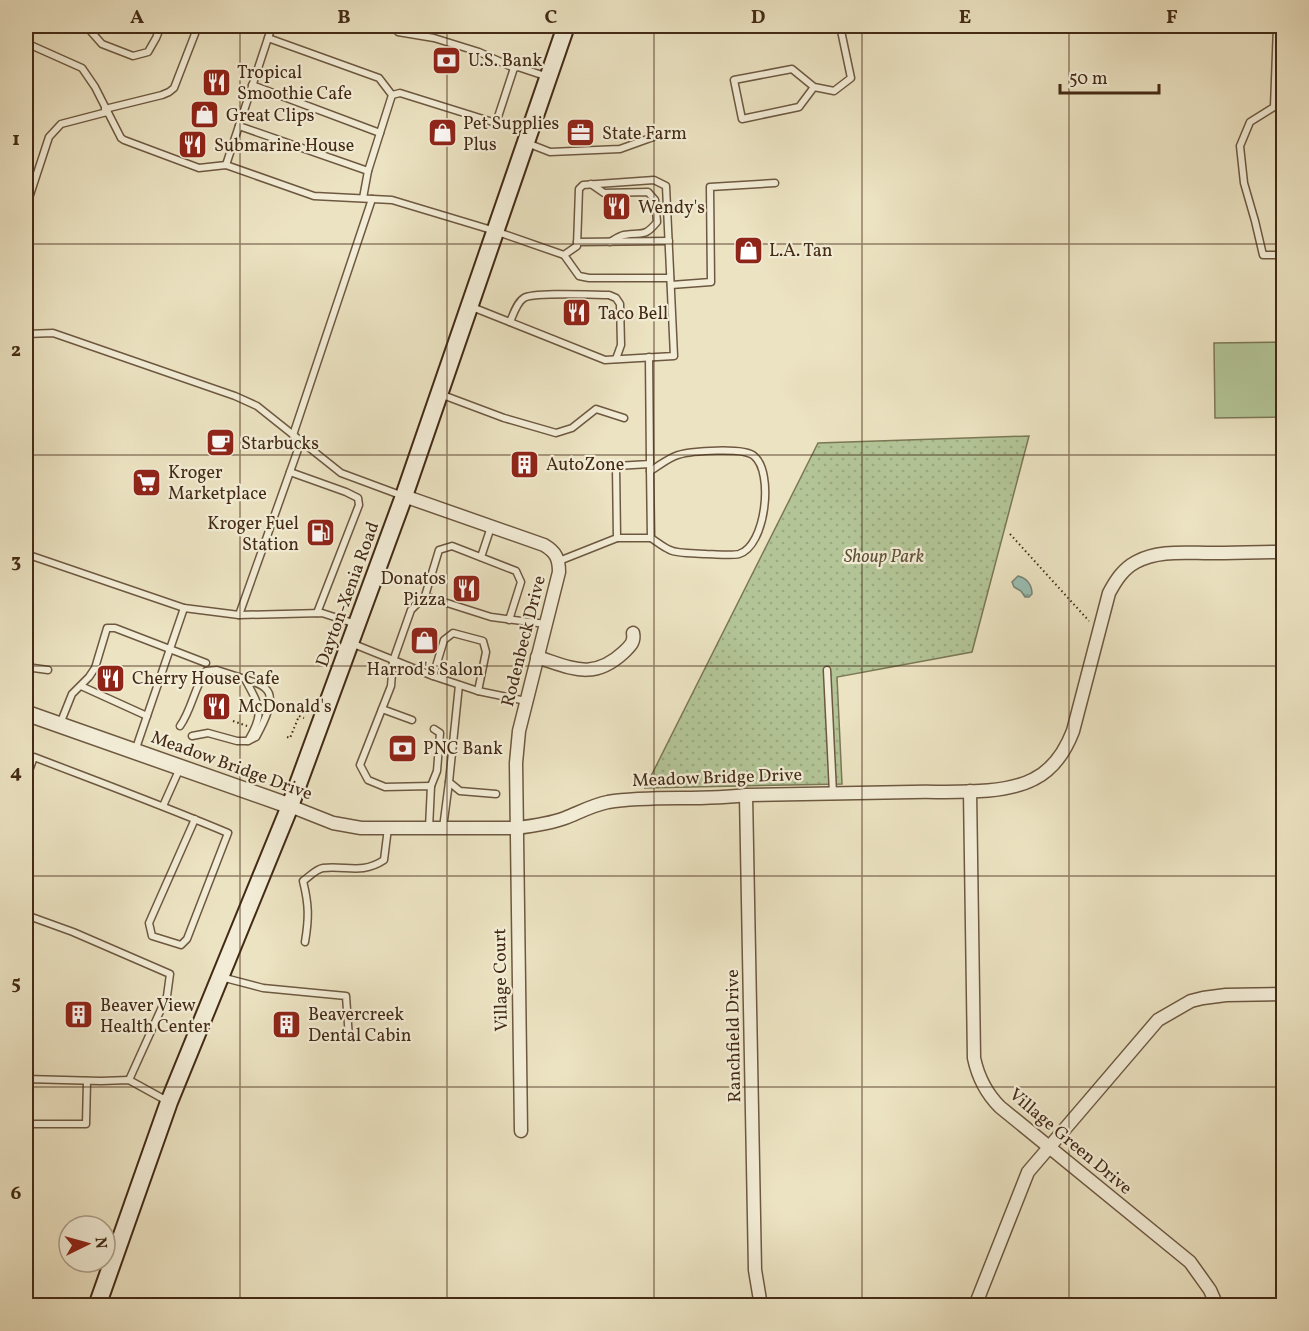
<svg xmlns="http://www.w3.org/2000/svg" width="1309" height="1331" viewBox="0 0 1309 1331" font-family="Vollkorn,serif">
	<defs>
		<pattern id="park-dots" width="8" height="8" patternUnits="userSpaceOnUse" patternTransform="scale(1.5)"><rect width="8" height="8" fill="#b3c597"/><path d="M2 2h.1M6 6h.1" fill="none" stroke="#9ba981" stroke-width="1.8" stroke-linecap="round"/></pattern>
		<pattern id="water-ripples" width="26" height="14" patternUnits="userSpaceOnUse" patternTransform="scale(1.5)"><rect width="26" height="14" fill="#99beb3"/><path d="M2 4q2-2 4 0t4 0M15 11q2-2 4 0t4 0" fill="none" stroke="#7e9b90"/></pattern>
	</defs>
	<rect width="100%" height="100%" fill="#ece3c2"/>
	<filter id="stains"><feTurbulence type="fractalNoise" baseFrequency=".00333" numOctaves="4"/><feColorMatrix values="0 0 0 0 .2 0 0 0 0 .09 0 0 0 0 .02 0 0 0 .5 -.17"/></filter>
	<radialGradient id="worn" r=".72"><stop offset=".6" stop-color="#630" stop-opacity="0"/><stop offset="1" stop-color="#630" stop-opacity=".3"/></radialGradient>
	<!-- grass -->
	<path fill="#b3c597" stroke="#7b7856" stroke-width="1.5" d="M1283 342V417L1215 418 1214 343Z"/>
	<!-- park -->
	<path fill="url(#park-dots)" stroke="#7b7856" stroke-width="1.5" d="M1029 436 972 652 837 677 842 784 645 788 818 443Z"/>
	<!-- water -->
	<path fill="url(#water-ripples)" stroke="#778374" stroke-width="1.5" d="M1018 576C1027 578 1032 585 1032 594L1029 597H1025L1021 591 1014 587 1012 582Z"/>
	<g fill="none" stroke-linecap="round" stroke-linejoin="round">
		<defs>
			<g id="service">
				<path d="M87 26V27L102 44 133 56 148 52 156 38 161 26"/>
				<path d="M542 26 563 28"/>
				<path d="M1277 26 1274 107 1250 122 1240 146 1244 183 1255 221 1263 255H1284"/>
				<path d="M398 32 434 38 479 52 514 68"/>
				<path d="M268 38 379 78 392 95 368 171 363 198"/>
				<path d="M26 43 82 68 95 87 121 138 124 140 199 168 226 165 314 196 392 200 495 231 564 255 577 246 579 189 583 185 654 180 666 186 674 356 605 360 472 307"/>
				<path d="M252 85 380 133"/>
				<path d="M814 87 799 107 742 119 734 80 792 69 814 87 834 91 851 78 840 26"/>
				<path d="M392 95 400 93 496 123 514 68 518 67 548 77"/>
				<path d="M105 109 162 95 169 92 174 88 198 26"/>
				<path d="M239 126 368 171"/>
				<path d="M527 143 550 152 620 149 656 136"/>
				<path d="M226 165 272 26"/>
				<path d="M591 184 604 193 648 192 655 200 657 222C643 239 642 231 624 235 619 236 614 240 610 242"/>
				<path d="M26 207 49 137 61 124 107 112"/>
				<path d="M577 242 669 241"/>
				<path d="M564 255 579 276 589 278H670"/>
				<path d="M671 285 711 282 710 187 775 183"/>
				<path d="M510 322C513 315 517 302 524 298 534 292 594 295 609 295L616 298 620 304 621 345 616 359"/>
				<path d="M26 334 53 333 235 396 257 406 341 473 403 496"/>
				<path d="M440 394 504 418 556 433 572 428 596 409 624 418"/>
				<path d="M293 435 372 199"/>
				<path d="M650 471C659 466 668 458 678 455 691 451 744 447 754 456 774 472 766 546 739 554 731 556 715 554 706 554 697 553 678 554 670 550 663 547 657 542 651 538"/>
				<path d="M290 472 346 492 358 498 359 505 317 613"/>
				<path d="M617 538H651L650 468"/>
				<path d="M26 554 184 608 239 615 322 613 356 624"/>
				<path d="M481 557 491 527"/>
				<path d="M559 561 617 538 616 466 650 464 649 357"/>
				<path d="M425 596 491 617 546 624"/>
				<path d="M239 615 301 441"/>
				<path d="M351 643 433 676 478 691 526 701"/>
				<path d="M26 667 48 670"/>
				<path d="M827 670 833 793"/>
				<path d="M433 676 444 640 453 633 483 641 486 652 478 691"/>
				<path d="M245 679C252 682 261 683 266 689 277 699 262 726 256 737L248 741"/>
				<path d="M459 685 449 782 460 791 496 794"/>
				<path d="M81 686 147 716"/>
				<path d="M382 709 412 720"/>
				<path d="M60 724 72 694 89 677 95 668 107 628H115L206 663"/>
				<path d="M180 726C192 709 194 688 206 671L217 670 245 679C260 707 265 712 248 741H237L208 733 192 736"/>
				<path d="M135 751 184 608"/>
				<path d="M26 779 34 757C99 782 164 806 228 833L187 939 181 945 152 936 149 923 195 819"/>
				<path d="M431 786 437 771 440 733 434 729"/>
				<path d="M163 806 180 768"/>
				<path d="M429 828 431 786 385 787 368 780 360 765 391 686 393 661 411 610 425 596 439 550 452 546 516 571 521 582 509 620"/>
				<path d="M443 828 449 782"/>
				<path d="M26 915 73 932 170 974 167 996 129 1080"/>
				<path d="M305 942C309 918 309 905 303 881 309 877 316 869 323 868 346 865 361 875 384 860L388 828"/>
				<path d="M221 977 263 988 346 996 349 1038"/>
				<path d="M26 1079 101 1081 129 1080 169 1102"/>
				<path d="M26 1124H86L87 1081"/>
			</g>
			<g id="minor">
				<path d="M404 496 544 545C556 552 559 559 559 572L519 731 516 763 521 1131"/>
				<path d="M537 657C572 668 593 681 624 652 630 646 635 642 633 633"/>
				<path d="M970 791 974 1058C978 1077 986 1093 1000 1107L1190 1262 1210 1290 1217 1306"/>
				<path d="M746 795 755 1270 761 1306"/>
				<path d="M290 806 333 823 361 828H516C533 826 549 824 565 818 580 812 593 805 608 802 654 795 701 801 746 795 802 794 857 793 912 792 947 791 1002 796 1034 779 1054 769 1065 752 1073 731L1109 593C1116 580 1123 569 1136 562 1158 550 1185 553 1209 553 1234 553 1259 552 1284 552"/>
				<path d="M975 1306 1028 1172 1158 1020 1191 1001 1203 998 1226 995 1284 994"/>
			</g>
			<path id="tertiary" d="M26 713 290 806"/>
			<path id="secondary" d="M97 1306 169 1102 290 806 404 496 566 26"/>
		</defs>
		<!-- service casing -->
		<use href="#service" stroke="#6d5840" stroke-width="9"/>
		<!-- minor casing -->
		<use href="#minor" stroke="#6d5840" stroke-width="15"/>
		<!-- tertiary casing -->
		<use href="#tertiary" stroke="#6d5840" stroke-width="18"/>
		<!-- secondary casing -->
		<use href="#secondary" stroke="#432a15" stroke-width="20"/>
		<!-- path -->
		<g stroke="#432a15" stroke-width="2" stroke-dasharray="1.5 3" stroke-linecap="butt">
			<path d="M1010 534 1089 621"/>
			<path d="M233 721 247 726"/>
			<path d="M287 737 290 738 299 716 304 718"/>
		</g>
		<!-- service -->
		<use href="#service" stroke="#f3edd7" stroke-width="6"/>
		<!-- minor -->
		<use href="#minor" stroke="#f3edd7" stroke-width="12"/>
		<!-- tertiary -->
		<use href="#tertiary" stroke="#f3edd7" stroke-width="15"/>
		<!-- secondary -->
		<use href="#secondary" stroke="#f3edd7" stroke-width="16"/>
	</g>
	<!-- grid -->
	<path fill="none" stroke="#432a15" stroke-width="1.5" stroke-opacity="0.55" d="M240 26V1306M447 26V1306M654 26V1306M862 26V1306M1069 26V1306M26 244H1284M26 455H1284M26 666H1284M26 876H1284M26 1087H1284"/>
	<!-- icons -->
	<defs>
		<symbol id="bank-square" viewBox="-11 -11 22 22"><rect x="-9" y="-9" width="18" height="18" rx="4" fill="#8f2418" stroke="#f3edd7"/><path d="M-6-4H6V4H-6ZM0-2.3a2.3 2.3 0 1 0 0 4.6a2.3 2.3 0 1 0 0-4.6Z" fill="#fff"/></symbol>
		<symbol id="restaurant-square" viewBox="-11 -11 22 22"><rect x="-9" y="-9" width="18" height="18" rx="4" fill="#8f2418" stroke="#f3edd7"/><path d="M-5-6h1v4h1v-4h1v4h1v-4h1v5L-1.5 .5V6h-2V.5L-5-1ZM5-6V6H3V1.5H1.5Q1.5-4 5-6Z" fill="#fff"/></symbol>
		<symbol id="shop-square" viewBox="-11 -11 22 22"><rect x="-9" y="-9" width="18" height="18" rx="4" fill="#8f2418" stroke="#f3edd7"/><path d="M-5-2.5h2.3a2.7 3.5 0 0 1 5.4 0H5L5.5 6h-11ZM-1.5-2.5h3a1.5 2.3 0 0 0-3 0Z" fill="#fff"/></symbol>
		<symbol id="office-square" viewBox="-11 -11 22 22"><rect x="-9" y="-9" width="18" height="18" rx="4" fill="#8f2418" stroke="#f3edd7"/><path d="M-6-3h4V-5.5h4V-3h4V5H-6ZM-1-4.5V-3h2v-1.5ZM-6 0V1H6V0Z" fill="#fff"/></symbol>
		<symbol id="cafe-square" viewBox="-11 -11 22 22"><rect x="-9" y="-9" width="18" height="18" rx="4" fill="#8f2418" stroke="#f3edd7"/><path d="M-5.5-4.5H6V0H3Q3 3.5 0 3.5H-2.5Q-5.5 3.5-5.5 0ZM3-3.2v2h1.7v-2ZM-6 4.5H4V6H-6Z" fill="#fff"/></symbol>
		<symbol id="building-square" viewBox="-11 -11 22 22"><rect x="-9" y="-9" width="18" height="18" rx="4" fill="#8f2418" stroke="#f3edd7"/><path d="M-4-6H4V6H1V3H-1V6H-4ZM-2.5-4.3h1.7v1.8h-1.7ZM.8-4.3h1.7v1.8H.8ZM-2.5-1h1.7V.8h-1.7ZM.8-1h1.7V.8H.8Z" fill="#fff"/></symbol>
		<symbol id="supermarket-square" viewBox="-11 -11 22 22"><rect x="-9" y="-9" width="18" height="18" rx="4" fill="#8f2418" stroke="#f3edd7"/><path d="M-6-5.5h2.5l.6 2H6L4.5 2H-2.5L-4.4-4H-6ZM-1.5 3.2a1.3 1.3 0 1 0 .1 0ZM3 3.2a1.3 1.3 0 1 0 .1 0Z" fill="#fff"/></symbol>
		<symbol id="fuel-square" viewBox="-11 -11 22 22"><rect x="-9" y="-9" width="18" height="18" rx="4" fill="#8f2418" stroke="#f3edd7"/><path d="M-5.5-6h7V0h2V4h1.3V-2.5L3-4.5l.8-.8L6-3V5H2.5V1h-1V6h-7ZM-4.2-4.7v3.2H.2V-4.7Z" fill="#fff"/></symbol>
	</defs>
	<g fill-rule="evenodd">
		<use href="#bank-square" x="430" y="44" width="33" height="33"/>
		<use href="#restaurant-square" x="200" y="66" width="33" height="33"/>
		<use href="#shop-square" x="188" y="98" width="33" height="33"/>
		<use href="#shop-square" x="426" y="116" width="33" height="33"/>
		<use href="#office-square" x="564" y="116" width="33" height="33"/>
		<use href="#restaurant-square" x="176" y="128" width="33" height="33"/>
		<use href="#restaurant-square" x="600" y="190" width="33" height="33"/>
		<use href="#shop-square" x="732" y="234" width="33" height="33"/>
		<use href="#restaurant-square" x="560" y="296" width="33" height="33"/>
		<use href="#cafe-square" x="204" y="426" width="33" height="33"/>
		<use href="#building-square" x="508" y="448" width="33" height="33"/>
		<use href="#supermarket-square" x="130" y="466" width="33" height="33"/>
		<use href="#fuel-square" x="304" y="516" width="33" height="33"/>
		<use href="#restaurant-square" x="450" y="572" width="33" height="33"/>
		<use href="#shop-square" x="408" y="624" width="33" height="33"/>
		<use href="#restaurant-square" x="94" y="662" width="33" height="33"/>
		<use href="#restaurant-square" x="200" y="690" width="33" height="33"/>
		<use href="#bank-square" x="386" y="732" width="33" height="33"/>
		<use href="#building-square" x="62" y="998" width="33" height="33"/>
		<use href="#building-square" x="270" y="1008" width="33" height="33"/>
	</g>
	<g text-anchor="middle" stroke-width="4.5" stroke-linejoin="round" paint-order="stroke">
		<!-- poi labels -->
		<g font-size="18" fill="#432a15" stroke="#f3edd7" text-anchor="start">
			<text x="468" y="66">U.S. Bank</text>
			<text x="237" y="78">Tropical<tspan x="237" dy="21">Smoothie Cafe</tspan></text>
			<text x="226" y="121">Great Clips</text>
			<text x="463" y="129">Pet Supplies<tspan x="463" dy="21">Plus</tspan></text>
			<text x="602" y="139">State Farm</text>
			<text x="214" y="151">Submarine House</text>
			<text x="638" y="213">Wendy's</text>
			<text x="769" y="256">L.A. Tan</text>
			<text x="598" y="319">Taco Bell</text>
			<text x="241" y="449">Starbucks</text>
			<text x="546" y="470">AutoZone</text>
			<text x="168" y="478">Kroger<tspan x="168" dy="21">Marketplace</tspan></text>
			<text x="299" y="529" text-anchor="end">Kroger Fuel<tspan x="299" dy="21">Station</tspan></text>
			<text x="446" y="584" text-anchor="end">Donatos<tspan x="446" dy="21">Pizza</tspan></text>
			<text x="425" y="675" text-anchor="middle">Harrod's Salon</text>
			<text x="132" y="684">Cherry House Cafe</text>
			<text x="238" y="712">McDonald's</text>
			<text x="423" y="754">PNC Bank</text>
			<text x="100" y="1011">Beaver View<tspan x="100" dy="21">Health Center</tspan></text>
			<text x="308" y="1020">Beavercreek<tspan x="308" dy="21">Dental Cabin</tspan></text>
		</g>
		<!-- park labels -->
		<g font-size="18" font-style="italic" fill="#5f5136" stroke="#f3edd7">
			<text x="884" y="562">Shoup Park</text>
		</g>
		<!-- street labels -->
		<g font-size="18" fill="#432a15" stroke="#f3edd7">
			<text transform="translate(347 594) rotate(-70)" y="6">Dayton-Xenia Road</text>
			<text transform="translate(523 641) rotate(-76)" y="6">Rodenbeck Drive</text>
			<text transform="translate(232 765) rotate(20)" y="6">Meadow Bridge Drive</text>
			<text transform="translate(717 777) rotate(-2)" y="6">Meadow Bridge Drive</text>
			<text transform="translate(500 980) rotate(-91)" y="6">Village Court</text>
			<text transform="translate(733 1036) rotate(-91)" y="6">Ranchfield Drive</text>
			<text transform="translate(1071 1141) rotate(40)" y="6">Village Green Drive</text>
		</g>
	</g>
	<!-- margin -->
	<rect width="1309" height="1331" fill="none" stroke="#ece3c2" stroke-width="66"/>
	<!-- north arrow -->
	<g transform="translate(87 1244) rotate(85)"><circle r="28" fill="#f3edd7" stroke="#ad9f89" stroke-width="1.5"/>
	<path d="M0-4.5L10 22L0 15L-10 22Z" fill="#8f2418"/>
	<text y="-9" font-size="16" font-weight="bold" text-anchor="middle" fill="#432a15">N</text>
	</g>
	<!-- scale -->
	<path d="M1060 84v9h99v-9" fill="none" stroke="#432a15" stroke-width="3"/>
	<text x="1069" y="84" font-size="18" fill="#432a15" stroke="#f3edd7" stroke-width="4.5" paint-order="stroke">50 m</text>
	<rect x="33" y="33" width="1243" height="1265" fill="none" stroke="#432a15" stroke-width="2"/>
	<g font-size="20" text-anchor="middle" font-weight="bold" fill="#432a15">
		<text x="137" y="23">A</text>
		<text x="344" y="23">B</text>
		<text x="551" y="23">C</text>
		<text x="758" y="23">D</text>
		<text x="965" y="23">E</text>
		<text x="1172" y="23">F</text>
		<text x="16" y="145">1</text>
		<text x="16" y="356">2</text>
		<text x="16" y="567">3</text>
		<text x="16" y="778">4</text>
		<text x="16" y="989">5</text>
		<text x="16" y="1199">6</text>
	</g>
	<rect width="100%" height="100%" filter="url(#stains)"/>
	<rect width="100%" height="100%" fill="url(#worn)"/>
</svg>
